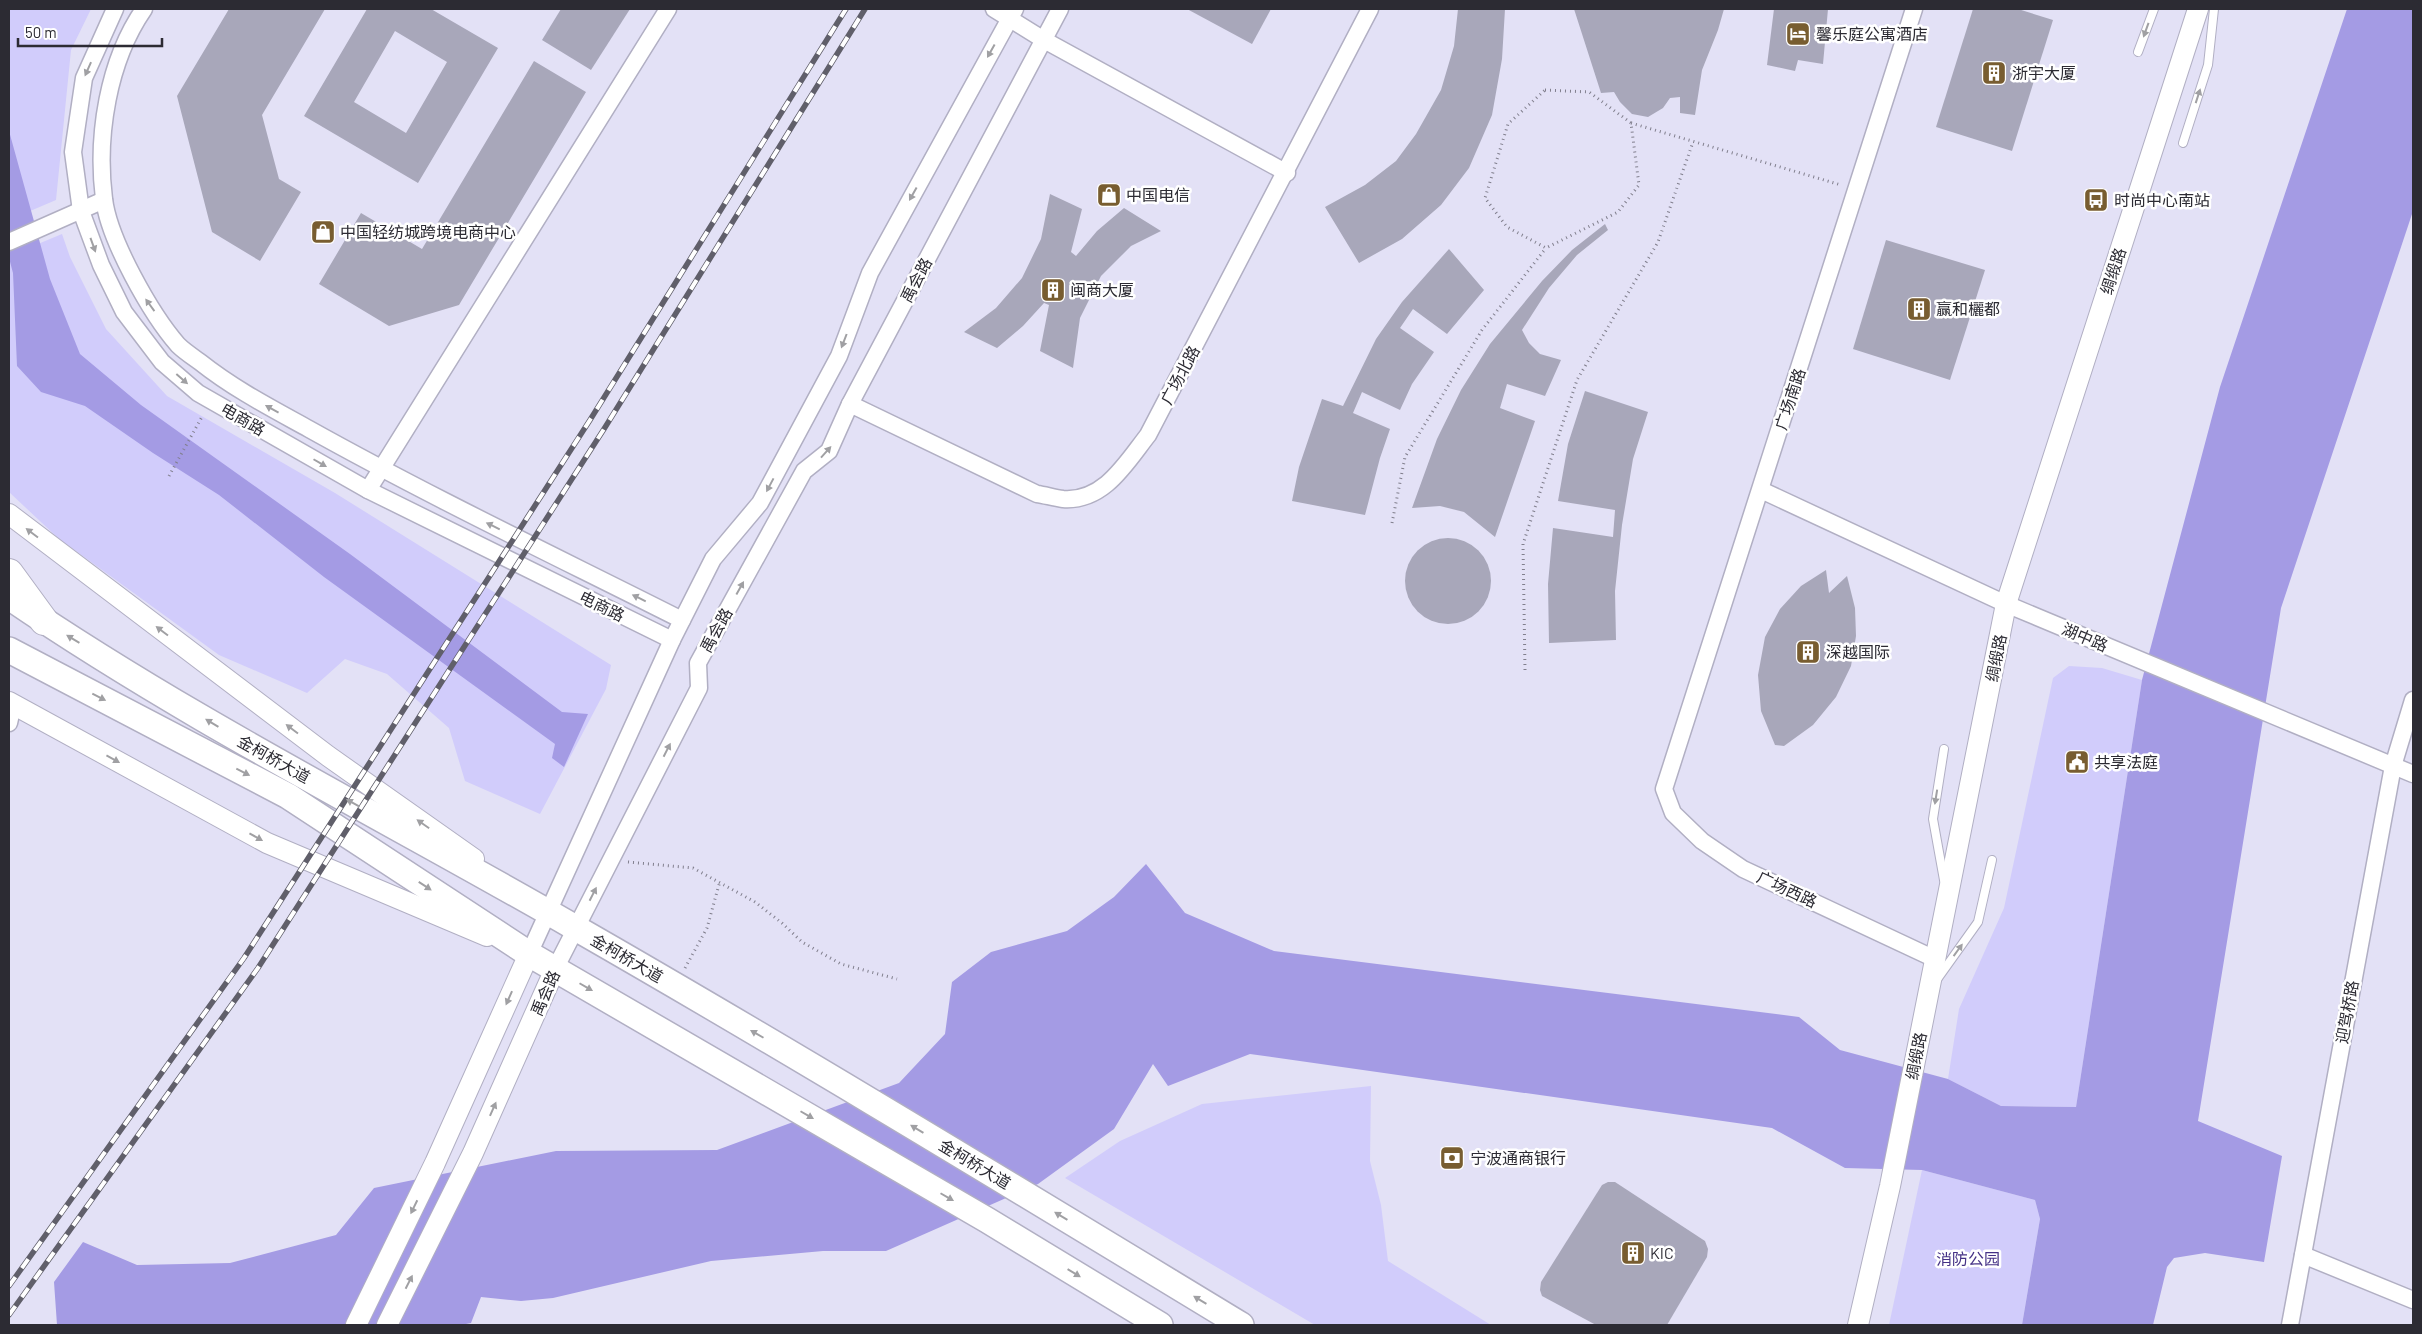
<svg xmlns="http://www.w3.org/2000/svg" width="2422" height="1334" viewBox="0 0 2422 1334" font-family="Barlow,'Noto Sans SC',sans-serif">
	<rect width="100%" height="100%" fill="#e3e1f6"/>
	<!-- green -->
	<g fill="#d1ccfb">
		<path d="M9 9H91L71 50 56 200 9 220Z"/>
		<path d="M62 234 70 257 106 329 167 396 335 493 611 665 606 689 540 814 465 781 449 728 387 674 345 659 307 693 219 655 58 538 9 492V256Z"/>
		<path d="M2069 666 2102 668 2142 680 2076 1107 2001 1106 1948 1079 1959 1009 2004 908 2053 678Z"/>
		<path d="M1371 1086 1370 1161 1381 1205 1388 1261 1491 1325H1315L1065 1178 1120 1141 1202 1104Z"/>
		<path d="M1922 1170 2035 1200 2040 1219 2022 1325H1889Z"/>
	</g>
	<!-- water -->
	<g fill="#a49be4">
		<path d="M2347 9H2413V211L2281 608 2198 1121 2282 1156 2264 1262 2205 1253 2174 1258 2167 1267 2153 1325H2022L2040 1219 2035 1200 1922 1170 1845 1168 1772 1128 1250 1054 1168 1086 1153 1064 1114 1129 1038 1184 886 1251H823L711 1261 553 1298 521 1301 481 1297 471 1323 461 1325H57L54 1282 83 1242 137 1265 230 1263 336 1235 374 1188 556 1151 717 1150 899 1083 945 1034 952 982 991 952 1067 931 1114 897 1146 864 1185 913 1274 951 1799 1017 1840 1050 1948 1079 2001 1106 2076 1107 2142 680 2220 387Z"/>
		<path d="M9 131 50 279 80 354 141 405 350 554 562 712 588 714 564 767 552 758 555 744 324 577 219 495 153 453 85 406 41 392 17 366 13 273 9 258Z"/>
	</g>
	<!-- building -->
	<g fill="#a8a7ba" fill-rule="evenodd">
		<path d="M229 9H325L262 115 279 179 301 192 260 261 212 232 177 96Z"/>
		<path d="M367 9H431L498 48 418 183 304 116ZM395 31 447 62 406 133 354 102Z"/>
		<path d="M561 9H630L591 70 542 40Z"/>
		<path d="M1187 9H1271L1252 44Z"/>
		<path d="M1458 9H1505L1502 59 1492 115 1469 168 1441 205 1402 239 1359 263 1325 207 1365 185 1396 161 1416 134 1441 90 1454 46Z"/>
		<path d="M1574 9H1724L1718 30 1702 70 1695 115 1680 113V97L1670 98 1663 108 1648 117 1632 114 1620 102 1614 92 1601 93Z"/>
		<path d="M1774 9H1828L1823 64 1798 60 1795 71 1767 65Z"/>
		<path d="M1973 9H2018L2053 20 2012 151 1936 127Z"/>
		<path d="M534 61 586 92 459 305 389 326 319 284 361 213 422 249Z"/>
		<path d="M1050 194 1082 209 1071 252 1076 256 1097 231 1124 208 1161 231 1131 246 1101 276 1080 318 1073 368 1040 351 1049 305 1044 303 1023 326 997 348 964 332 996 308 1022 278 1041 239Z"/>
		<path d="M1605 224 1608 230 1577 255 1549 288 1522 330 1529 343 1540 354 1561 360 1545 396 1507 384 1500 408 1535 421 1495 537 1464 512 1440 506 1412 508 1437 439 1461 390 1490 344 1542 281 1572 250Z"/>
		<path d="M1886 240 1985 270 1950 380 1853 349Z"/>
		<path d="M1449 249 1484 290 1447 334 1413 309 1400 328 1434 352 1412 384 1400 410 1362 392 1353 413 1390 429 1380 458 1365 515 1292 501 1299 467 1322 399 1343 406 1376 339 1402 302Z"/>
		<path d="M1585 391 1648 412 1633 459 1622 525 1615 591 1616 640 1549 643 1548 584 1553 528 1613 537 1615 510 1558 501 1568 444Z"/>
		<circle cx="1448" cy="581" r="43"/>
		<path d="M1826 570 1829 593 1847 576 1855 608 1856 636 1851 666 1836 697 1813 725 1784 746 1775 745 1761 711 1758 675 1765 637 1780 609 1801 586Z"/>
		<path d="M1608 1182H1615L1705 1241 1708 1249 1707 1257 1667 1325H1596L1542 1296 1540 1290 1541 1282 1602 1185Z"/>
	</g>
	<g fill="none" stroke-linecap="round" stroke-linejoin="round">
		<defs>
			<g id="service">
				<path d="M2138 52 2154 9"/>
				<path d="M2183 143 2208 65 2214 9"/>
				<path d="M1944 880 1933 819 1944 749"/>
				<path d="M1938 978 1978 922 1992 860"/>
			</g>
			<g id="minor">
				<path d="M115 9 84 78 73 152 81 211 101 265 124 312 162 362 198 393 368 490 672 640"/>
				<path d="M144 9C108 61 96 136 104 199 109 240 151 314 178 345 184 351 193 357 200 362 234 389 271 408 309 429 431 497 557 557 682 620"/>
				<path d="M994 9 1044 40 1287 173"/>
				<path d="M1914 9 1664 789 1673 813 1702 841 1743 869 1935 959"/>
				<path d="M9 242 104 200"/>
				<path d="M850 404 1037 494C1045 495 1054 498 1063 499 1104 502 1126 463 1148 435L1370 9"/>
				<path d="M368 490 668 9"/>
				<path d="M1761 490 2006 604 2413 774"/>
				<path d="M9 723 13 705"/>
				<path d="M529 954 672 640 713 559 760 503 839 356 870 273 1015 9"/>
				<path d="M555 969 699 688 698 663 804 471 829 451 850 404 1060 9"/>
				<path d="M2303 1255 2413 1300"/>
				<path d="M2290 1325 2393 766 2413 700"/>
			</g>
			<g id="tertiary">
				<path d="M9 514 328 756 474 859"/>
				<path d="M9 702 267 843 487 936"/>
				<path d="M356 1325 435 1163 529 954 516 948"/>
				<path d="M387 1325 473 1153 555 969"/>
				<path d="M1858 1325 1890 1186 2006 604 2198 9"/>
			</g>
			<g id="primary">
				<path d="M9 597C189 720 385 818 574 927 799 1056 1020 1191 1241 1325"/>
				<path d="M9 650 288 796 529 954 987 1220 1160 1325"/>
			</g>
			<path id="trunk" d="M9 573 44 621"/>
		</defs>
		<!-- service casing -->
		<use href="#service" stroke="#b1afc3" stroke-width="10"/>
		<!-- minor casing -->
		<use href="#minor" stroke="#b1afc3" stroke-width="19"/>
		<!-- tertiary casing -->
		<use href="#tertiary" stroke="#b1afc3" stroke-width="22"/>
		<!-- primary casing -->
		<use href="#primary" stroke="#b1afc3" stroke-width="28"/>
		<!-- trunk casing -->
		<use href="#trunk" stroke="#b1afc3" stroke-width="30"/>
		<!-- path -->
		<g stroke="#817f8d" stroke-width="3" stroke-dasharray="1 4" stroke-linecap="butt">
			<path d="M1545 90 1589 92 1631 123 1639 185 1618 212 1546 248 1507 227 1485 198 1508 124Z"/>
			<path d="M1631 123 1841 185"/>
			<path d="M169 476 203 415"/>
			<path d="M1392 523 1405 457 1482 330 1546 248"/>
			<path d="M1525 670 1523 544 1577 380 1658 242 1693 142"/>
			<path d="M628 862 693 868 755 902 782 923 802 942 841 964 897 979"/>
			<path d="M685 968 707 928 720 881"/>
		</g>
		<!-- service -->
		<use href="#service" stroke="#fff" stroke-width="8"/>
		<!-- minor -->
		<use href="#minor" stroke="#fff" stroke-width="16"/>
		<!-- tertiary -->
		<use href="#tertiary" stroke="#fff" stroke-width="20"/>
		<!-- primary -->
		<use href="#primary" stroke="#fff" stroke-width="25"/>
		<!-- trunk -->
		<use href="#trunk" stroke="#fff" stroke-width="28"/>
		<defs>
			<g id="rail">
				<path d="M9 1286 244 958 590 420 846 9"/>
				<path d="M9 1315 258 968 604 429 865 9"/>
			</g>
		</defs>
		<!-- rail casing -->
		<use href="#rail" stroke="#605f6a" stroke-width="5.5"/>
		<!-- rail -->
		<use href="#rail" stroke="#fff" stroke-width="4" stroke-dasharray="11" stroke-linecap="butt"/>
	</g>
	<!-- one-way arrows -->
	<defs><path id="oneway-solid" d="M-6-.8H1V-3.2L6.5 0L1 3.2V.8H-6Z" transform="scale(1.25)"/></defs>
	<g fill="#a0a0a3">
		<use href="#oneway-solid" transform="translate(2146 30) rotate(110)"/>
		<use href="#oneway-solid" transform="translate(991 51) rotate(119)"/>
		<use href="#oneway-solid" transform="translate(88 69) rotate(114)"/>
		<use href="#oneway-solid" transform="translate(2198 96) rotate(-72)"/>
		<use href="#oneway-solid" transform="translate(913 194) rotate(119)"/>
		<use href="#oneway-solid" transform="translate(93 245) rotate(70)"/>
		<use href="#oneway-solid" transform="translate(150 305) rotate(-126)"/>
		<use href="#oneway-solid" transform="translate(844 341) rotate(111)"/>
		<use href="#oneway-solid" transform="translate(182 379) rotate(41)"/>
		<use href="#oneway-solid" transform="translate(272 409) rotate(-151)"/>
		<use href="#oneway-solid" transform="translate(826 452) rotate(-48)"/>
		<use href="#oneway-solid" transform="translate(320 463) rotate(30)"/>
		<use href="#oneway-solid" transform="translate(770 485) rotate(118)"/>
		<use href="#oneway-solid" transform="translate(493 526) rotate(-154)"/>
		<use href="#oneway-solid" transform="translate(32 533) rotate(-143)"/>
		<use href="#oneway-solid" transform="translate(740 588) rotate(-61)"/>
		<use href="#oneway-solid" transform="translate(639 598) rotate(-154)"/>
		<use href="#oneway-solid" transform="translate(162 631) rotate(-143)"/>
		<use href="#oneway-solid" transform="translate(73 639) rotate(-149)"/>
		<use href="#oneway-solid" transform="translate(99 697) rotate(27)"/>
		<use href="#oneway-solid" transform="translate(212 723) rotate(-149)"/>
		<use href="#oneway-solid" transform="translate(292 729) rotate(-143)"/>
		<use href="#oneway-solid" transform="translate(667 750) rotate(-63)"/>
		<use href="#oneway-solid" transform="translate(113 759) rotate(29)"/>
		<use href="#oneway-solid" transform="translate(243 772) rotate(27)"/>
		<use href="#oneway-solid" transform="translate(1936 797) rotate(99)"/>
		<use href="#oneway-solid" transform="translate(353 803) rotate(-151)"/>
		<use href="#oneway-solid" transform="translate(423 824) rotate(-145)"/>
		<use href="#oneway-solid" transform="translate(256 837) rotate(29)"/>
		<use href="#oneway-solid" transform="translate(425 886) rotate(33)"/>
		<use href="#oneway-solid" transform="translate(593 894) rotate(-63)"/>
		<use href="#oneway-solid" transform="translate(1958 950) rotate(-54)"/>
		<use href="#oneway-solid" transform="translate(586 987) rotate(30)"/>
		<use href="#oneway-solid" transform="translate(509 998) rotate(114)"/>
		<use href="#oneway-solid" transform="translate(757 1034) rotate(-150)"/>
		<use href="#oneway-solid" transform="translate(493 1109) rotate(-66)"/>
		<use href="#oneway-solid" transform="translate(807 1115) rotate(30)"/>
		<use href="#oneway-solid" transform="translate(917 1129) rotate(-149)"/>
		<use href="#oneway-solid" transform="translate(947 1197) rotate(30)"/>
		<use href="#oneway-solid" transform="translate(414 1207) rotate(116)"/>
		<use href="#oneway-solid" transform="translate(1061 1216) rotate(-149)"/>
		<use href="#oneway-solid" transform="translate(1074 1273) rotate(31)"/>
		<use href="#oneway-solid" transform="translate(409 1282) rotate(-63)"/>
		<use href="#oneway-solid" transform="translate(1200 1300) rotate(-149)"/>
	</g>
	<!-- icons -->
	<defs>
		<symbol id="hotel-square" viewBox="-11 -11 22 22"><rect x="-9" y="-9" width="18" height="18" rx="4" fill="#785d30" stroke="#fff"/><path d="M-6-4.5h1.5V1H6V5H4.5V3h-9V5H-6ZM-4 0a1.8 1.8 0 1 1 3.6 0ZM.5 0V-2.5h3Q6-2.5 6 0Z" fill="#fff"/></symbol>
		<symbol id="building-square" viewBox="-11 -11 22 22"><rect x="-9" y="-9" width="18" height="18" rx="4" fill="#785d30" stroke="#fff"/><path d="M-4-6H4V6H1V3H-1V6H-4ZM-2.5-4.3h1.7v1.8h-1.7ZM.8-4.3h1.7v1.8H.8ZM-2.5-1h1.7V.8h-1.7ZM.8-1h1.7V.8H.8Z" fill="#fff"/></symbol>
		<symbol id="shop-square" viewBox="-11 -11 22 22"><rect x="-9" y="-9" width="18" height="18" rx="4" fill="#785d30" stroke="#fff"/><path d="M-5-2.5h2.3a2.7 3.5 0 0 1 5.4 0H5L5.5 6h-11ZM-1.5-2.5h3a1.5 2.3 0 0 0-3 0Z" fill="#fff"/></symbol>
		<symbol id="bus-square" viewBox="-11 -11 22 22"><rect x="-9" y="-9" width="18" height="18" rx="4" fill="#785d30" stroke="#fff"/><path d="M-5-6H5V4H4V6H2V4H-2V6H-4V4H-5ZM-3.5-4V0h7V-4ZM-3.5 1.2v1.5H-2V1.2ZM2 1.2v1.5H3.5V1.2Z" fill="#fff"/></symbol>
		<symbol id="civic-square" viewBox="-11 -11 22 22"><rect x="-9" y="-9" width="18" height="18" rx="4" fill="#785d30" stroke="#fff"/><path d="M-.6-6.5H3V-4.5H.6V-3L4-1V1h2V6H-6V1h2V-1L-.6-3ZM-1.2 2.5V6h2.4V2.5Z" fill="#fff"/></symbol>
		<symbol id="bank-square" viewBox="-11 -11 22 22"><rect x="-9" y="-9" width="18" height="18" rx="4" fill="#785d30" stroke="#fff"/><path d="M-6-4H6V4H-6ZM0-2.3a2.3 2.3 0 1 0 0 4.6a2.3 2.3 0 1 0 0-4.6Z" fill="#fff"/></symbol>
	</defs>
	<g fill-rule="evenodd">
		<use href="#hotel-square" x="1784" y="20" width="28" height="28"/>
		<use href="#building-square" x="1980" y="59" width="28" height="28"/>
		<use href="#shop-square" x="1095" y="181" width="28" height="28"/>
		<use href="#bus-square" x="2082" y="186" width="28" height="28"/>
		<use href="#shop-square" x="309" y="218" width="28" height="28"/>
		<use href="#building-square" x="1039" y="276" width="28" height="28"/>
		<use href="#building-square" x="1905" y="295" width="28" height="28"/>
		<use href="#building-square" x="1794" y="638" width="28" height="28"/>
		<use href="#civic-square" x="2063" y="748" width="28" height="28"/>
		<use href="#bank-square" x="1438" y="1144" width="28" height="28"/>
		<use href="#building-square" x="1619" y="1239" width="28" height="28"/>
	</g>
	<g text-anchor="middle" stroke-width="5" stroke-linejoin="round" paint-order="stroke">
		<!-- poi labels -->
		<g font-size="16" fill="#2c2b33" stroke="#fff" text-anchor="start">
			<text x="1816" y="40">馨乐庭公寓酒店</text>
			<text x="2012" y="79">浙宇大厦</text>
			<text x="1126" y="201">中国电信</text>
			<text x="2114" y="206">时尚中心南站</text>
			<text x="340" y="238">中国轻纺城跨境电商中心</text>
			<text x="1070" y="296">闽商大厦</text>
			<text x="1936" y="315">赢和欐都</text>
			<text x="1826" y="658">深越国际</text>
			<text x="2094" y="768">共享法庭</text>
			<text x="1470" y="1164">宁波通商银行</text>
			<text x="1650" y="1259">KIC</text>
		</g>
		<!-- street labels -->
		<g font-size="16" fill="#2c2b33" stroke="#fff">
			<text transform="translate(2113 271) rotate(-72)" y="6">绸缎路</text>
			<text transform="translate(916 280) rotate(-62)" y="6">禹会路</text>
			<text transform="translate(1180 375) rotate(-62)" y="6">广场北路</text>
			<text transform="translate(1790 399) rotate(-72)" y="6">广场南路</text>
			<text transform="translate(243 419) rotate(30)" y="6">电商路</text>
			<text transform="translate(602 606) rotate(26)" y="6">电商路</text>
			<text transform="translate(716 630) rotate(-61)" y="6">禹会路</text>
			<text transform="translate(2085 637) rotate(23)" y="6">湖中路</text>
			<text transform="translate(1996 658) rotate(-79)" y="6">绸缎路</text>
			<text transform="translate(274 759) rotate(29)" y="6">金柯桥大道</text>
			<text transform="translate(1787 889) rotate(25)" y="6">广场西路</text>
			<text transform="translate(627 958) rotate(30)" y="6">金柯桥大道</text>
			<text transform="translate(545 993) rotate(-66)" y="6">禹会路</text>
			<text transform="translate(2347 1012) rotate(-80)" y="6">迎驾桥路</text>
			<text transform="translate(1916 1056) rotate(-79)" y="6">绸缎路</text>
			<text transform="translate(975 1164) rotate(31)" y="6">金柯桥大道</text>
		</g>
		<!-- park labels -->
		<g font-size="16" fill="#453286" stroke="#fff">
			<text x="1968" y="1265">消防公园</text>
		</g>
	</g>
	<!-- border -->
	<rect width="2422" height="1334" fill="none" stroke="#2c2b33" stroke-width="20"/>
	<!-- scale -->
	<path d="M18 38v8h144v-8" fill="none" stroke="#2c2b33" stroke-width="2.5"/>
	<text x="25" y="38" font-size="15" fill="#2c2b33" stroke="#ffffff" stroke-width="4" paint-order="stroke">50 m</text>
</svg>
